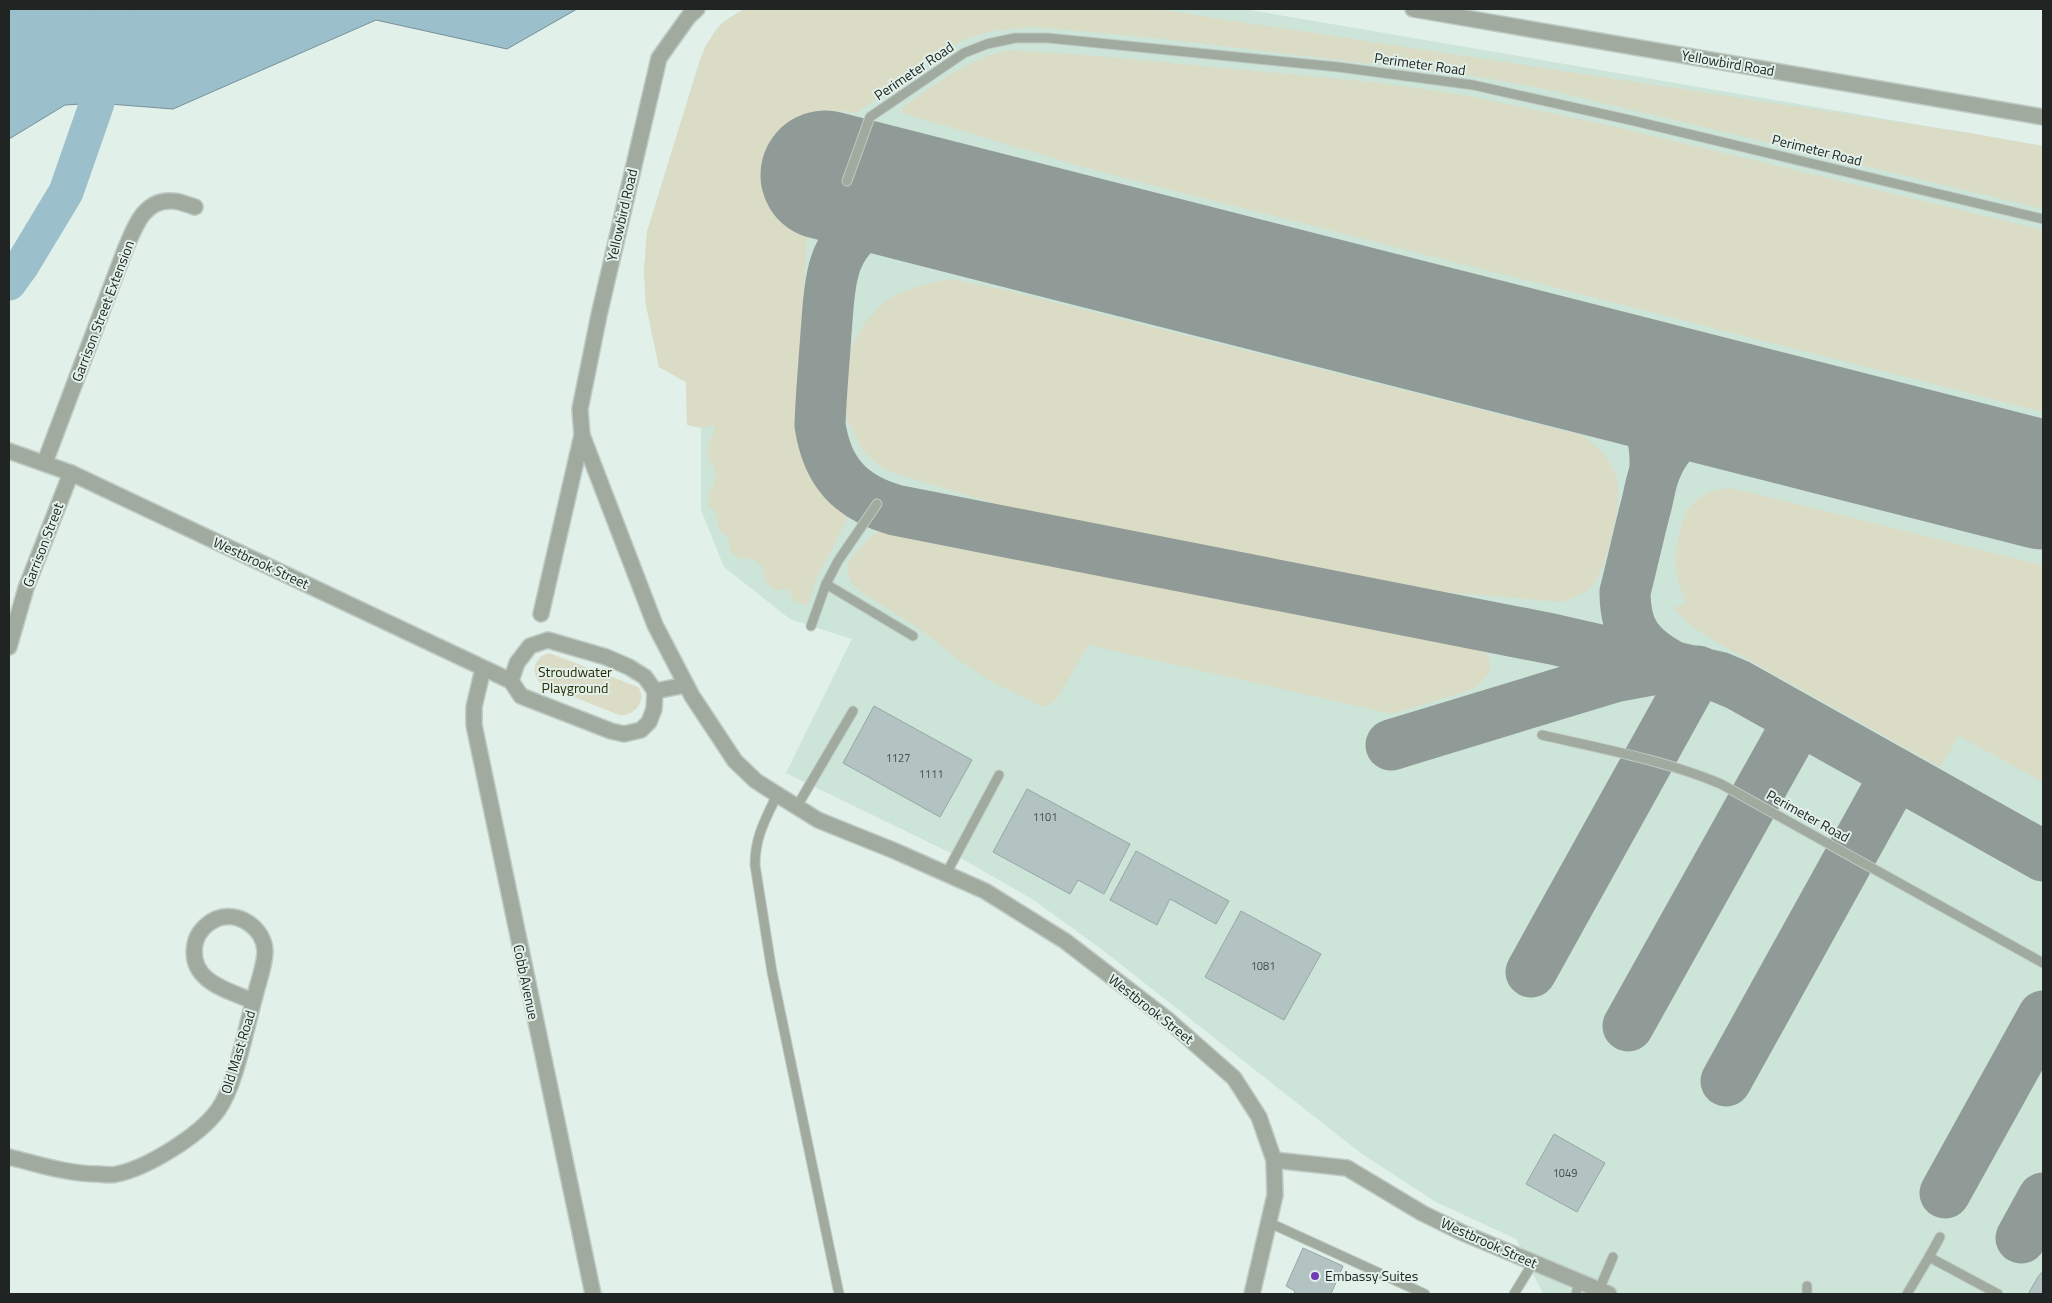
<svg xmlns="http://www.w3.org/2000/svg" width="2052" height="1303" viewBox="0 0 2052 1303" font-family="'Titillium Web',sans-serif">
	<rect width="100%" height="100%" fill="#e1f0e9"/>
	<!-- built -->
	<path fill="#cde4d9" d="M744 9H1244L2043 146V1294H1543L1516 1239 1436 1202 1362 1154 1100 948 1032 899 959 857 786 773 852 639 790 619 724 567 701 510V428L687 425 686 382 659 367 646 305 644 272 647 232 700 60 714 32 723 22Z"/>
	<!-- green -->
	<g fill="#dadcc6">
		<path d="M744 9H1156L1970 133 2043 146V209L1737 135 1540 88 1481 77 1164 39 1033 27 992 31 968 38 934 57 857 113 841 110 807 240 796 410 799 451 810 474 821 494 845 514 847 520 815 582 807 606 794 601 788 589 774 590 765 581 763 567 753 559H740L730 551 728 537 718 529 717 515 709 506 708 493C728 466 702 466 708 445 710 436 715 437 714 426L701 428 687 425 686 382 659 367 646 305 644 272 647 232 700 60 706 45 723 22Z"/>
		<path d="M1010 50 1086 55 1372 82 1465 95 1616 127 2043 230V412L1097 171 902 113V108C936 84 968 58 1010 50Z"/>
		<path d="M951 279 1010 291 1582 435C1597 446 1610 458 1616 476 1624 497 1607 565 1594 584 1586 594 1573 599 1561 602L1409 589 1021 512 888 471C865 457 861 449 850 425 848 421 845 416 844 411 837 371 856 322 889 299 908 287 929 283 951 279Z"/>
		<path d="M1732 488 2043 565V782L1959 736 1940 767 1706 636 1688 623 1674 608 1686 602 1678 581 1675 558 1680 529 1686 511 1698 498 1713 490Z"/>
		<path d="M882 529 1477 646C1498 661 1492 675 1473 689L1392 714 1088 645 1057 699 1050 705 1041 706 990 681 963 663 917 627 861 592 850 581 847 566 851 558 867 540Z"/>
		<path d="M549 653 638 687C648 700 634 717 619 715L542 684C530 675 533 657 549 653Z"/>
	</g>
	<!-- water -->
	<path fill="#9bbfcb" stroke="#769199" d="M9 9H577L507 49 376 20 173 109 97 103 65 105 9 139Z"/>
	<g fill="none" stroke-linecap="round" stroke-linejoin="round">
		<!-- river -->
		<path stroke="#9bbfcb" stroke-width="35" d="M9 283 22 265 66 192 97 103 99 47 112 9"/>
		<!-- taxiway -->
		<g stroke="#909a96" stroke-width="51">
			<path d="M950 208C938 207 925 205 912 206 877 208 843 234 834 269 828 290 828 312 826 333 824 364 821 394 820 425 827 472 850 497 895 510L1552 639 1719 677 1738 685 2043 856"/>
			<path d="M1586 368C1633 394 1657 412 1655 469"/>
			<path d="M1670 665C1638 647 1625 630 1625 592 1632 565 1638 537 1645 510 1649 497 1650 482 1656 469 1674 423 1713 415 1756 412"/>
			<path d="M1391 745 1614 677 1658 669"/>
			<path d="M1531 972 1698 671"/>
			<path d="M1628 1026 1799 720"/>
			<path d="M1726 1081 1896 774"/>
			<path d="M1945 1193 2043 1016"/>
			<path d="M2021 1238 2043 1198"/>
		</g>
		<!-- runway -->
		<path stroke="#909a96" stroke-width="129" d="M825 175 2043 485"/>
	</g>
	<!-- building -->
	<g fill="#b3c3c2" stroke="#97a7a6">
		<path d="M874 706 972 760 940 817 843 763Z"/>
		<path d="M1027 789 1130 844 1104 894 1078 880 1070 894 993 852Z"/>
		<path d="M1136 851 1229 901 1216 924 1170 899 1157 925 1110 900Z"/>
		<path d="M1241 911 1321 954 1284 1020 1205 977Z"/>
		<path d="M1554 1134 1605 1163 1577 1212 1526 1184Z"/>
		<path d="M1303 1248 1343 1266 1331 1294H1294L1295 1291 1286 1286Z"/>
		<path d="M2043 1271V1294H2028L2038 1277Z"/>
	</g>
	<g fill="none" stroke-linecap="round" stroke-linejoin="round">
		<defs>
			<g id="lane">
				<path d="M847 181 870 117 964 53 987 44 1015 38H1048L1338 67 1473 85 1630 120 2043 219"/>
				<path d="M826 584 913 636"/>
				<path d="M811 626 826 584 838 561 877 504"/>
				<path d="M1542 735C1603 749 1664 760 1721 784L2043 963"/>
				<path d="M777 795C765 820 755 837 755 865L772 972 839 1294"/>
				<path d="M796 808 853 711"/>
				<path d="M946 874 999 775"/>
				<path d="M1270 1223 1425 1294"/>
				<path d="M1929 1257 1940 1237"/>
				<path d="M1807 1286V1294"/>
				<path d="M1599 1290 1613 1257"/>
				<path d="M1514 1294 1533 1263"/>
				<path d="M1576 1294 1579 1282"/>
				<path d="M1907 1294 1929 1257 1998 1294"/>
			</g>
			<g id="street">
				<path d="M697 9 689 16 659 58 599 315 580 409 582 435 655 625 692 696 735 761 756 781 818 820 895 851 985 891 1065 941 1168 1020 1234 1078 1259 1117 1274 1160 1275 1195 1252 1294"/>
				<path d="M1413 9 2043 117"/>
				<path d="M9 451 71 473 511 681 521 696 611 731 624 734 641 730 649 722 654 709 655 691 645 677 629 667 606 657 548 640 530 646 517 663 511 681"/>
				<path d="M45 462 125 250C134 229 143 199 172 201 180 201 188 205 195 207"/>
				<path d="M541 614 582 435"/>
				<path d="M9 647 26 588 71 473"/>
				<path d="M483 669 474 707V725L593 1294"/>
				<path d="M655 691 686 685"/>
				<path d="M9 1157C38 1164 67 1174 98 1174 104 1174 111 1176 117 1174 147 1168 199 1136 218 1110 236 1085 246 1027 255 996 258 982 265 966 265 951 264 928 238 910 216 919 206 924 197 933 195 944 188 981 227 990 253 1001"/>
				<path d="M1274 1160 1347 1168 1422 1213 1463 1233 1609 1294"/>
			</g>
		</defs>
		<!-- lane casing -->
		<use href="#lane" stroke="#becbc5" stroke-width="11"/>
		<!-- street casing -->
		<use href="#street" stroke="#becbc5" stroke-width="18"/>
		<!-- lane -->
		<use href="#lane" stroke="#a1aa9e" stroke-width="9"/>
		<!-- street -->
		<use href="#street" stroke="#a1aa9e" stroke-width="15"/>
	</g>
	<!-- markers -->
	<circle fill="#723db4" stroke="#e1f0e9" stroke-width="2" cx="1315" cy="1276" r="5"/>
	<g text-anchor="middle" stroke-width="4" stroke-linejoin="round" paint-order="stroke">
		<!-- number labels -->
		<g font-size="11" fill="#454c4b">
			<text x="898" y="762">1127</text>
			<text x="931" y="778">1111</text>
			<text x="1045" y="821">1101</text>
			<text x="1263" y="970">1081</text>
			<text x="1565" y="1177">1049</text>
		</g>
		<!-- street labels -->
		<g font-size="14" fill="#202523" stroke="#e1f0e9">
			<text transform="translate(1728 63) rotate(10)" y="5">Yellowbird Road</text>
			<text transform="translate(1420 64) rotate(8)" y="5">Perimeter Road</text>
			<text transform="translate(914 71) rotate(-34)" y="5">Perimeter Road</text>
			<text transform="translate(1817 150) rotate(14)" y="5">Perimeter Road</text>
			<text transform="translate(622 215) rotate(-77)" y="5">Yellowbird Road</text>
			<text transform="translate(103 311) rotate(-69)" y="5">Garrison Street Extension</text>
			<text transform="translate(43 545) rotate(-69)" y="5">Garrison Street</text>
			<text transform="translate(261 563) rotate(25)" y="5">Westbrook Street</text>
			<text transform="translate(1808 816) rotate(29)" y="5">Perimeter Road</text>
			<text transform="translate(526 982) rotate(78)" y="5">Cobb Avenue</text>
			<text transform="translate(1151 1009) rotate(38)" y="5">Westbrook Street</text>
			<text transform="translate(238 1052) rotate(-73)" y="5">Old Mast Road</text>
			<text transform="translate(1489 1243) rotate(24)" y="5">Westbrook Street</text>
		</g>
		<!-- park labels -->
		<g font-size="14" fill="#2b2c05" stroke="#e1f0e9">
			<text x="575" y="677">Stroudwater<tspan x="575" dy="16">Playground</tspan></text>
		</g>
		<!-- poi labels -->
		<g font-size="14" fill="#202523" stroke="#e1f0e9" text-anchor="start">
			<text x="1325" y="1281">Embassy Suites</text>
		</g>
	</g>
	<!-- border -->
	<rect width="2052" height="1303" fill="none" stroke="#202523" stroke-width="20"/>
</svg>
